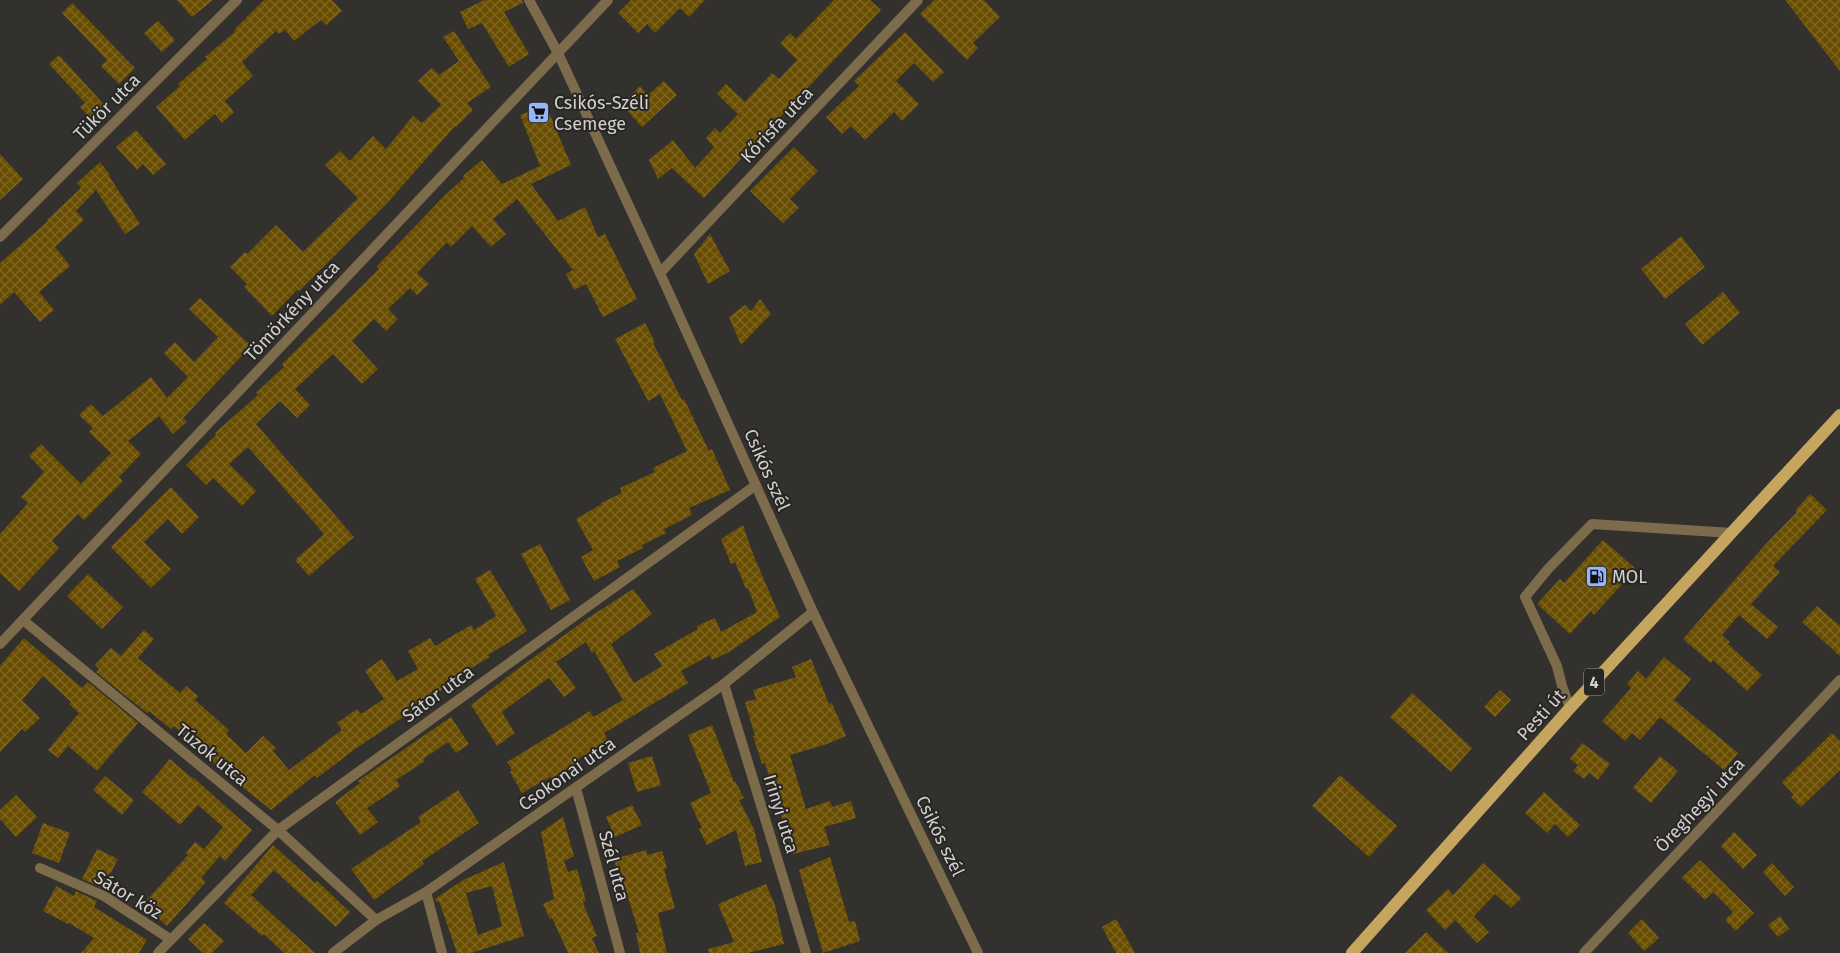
<svg xmlns="http://www.w3.org/2000/svg" width="1840" height="953" viewBox="0 0 1840 953" font-family="'Fira Sans',sans-serif">
	<defs>
		<pattern id="building-cross-hatch" width="8" height="8" patternUnits="userSpaceOnUse" patternTransform="scale(1.25)"><rect width="8" height="8" fill="#694d00"/><path d="M0 0l8 8M0 8l8-8" fill="none" stroke="#7e6624"/></pattern>
	</defs>
	<rect width="100%" height="100%" fill="#33312e"/>
	<!-- building -->
	<g fill="url(#building-cross-hatch)" fill-rule="evenodd">
		<path d="M177 0H213L192 17Z"/>
		<path d="M264 0H332L342 11 326 25 321 20 294 41 285 30 279 34 276 31 242 62 253 76 225 101 234 112 222 123 215 114 185 140 156 107 180 86 178 84 207 59 205 57 235 32 234 30Z"/>
		<path d="M484 0H522L523 3 504 12 529 54 509 67 482 23 468 29 460 12Z"/>
		<path d="M631 0H705L689 17 680 8 655 33 647 24 638 33 618 13Z"/>
		<path d="M834 0H870L881 10 704 198 672 168 658 179 649 160 673 140 695 168 714 147 706 138 715 128 720 133 738 114 717 94 726 84 745 102 772 73 779 79 797 60 780 43 790 33 796 39Z"/>
		<path d="M934 0H984L1000 17 973 43 978 48 967 60 920 14Z"/>
		<path d="M1785 0H1840V71Z"/>
		<path d="M72 3 135 68 119 84 101 66 107 60 62 13Z"/>
		<path d="M158 21 175 40 162 52 144 33Z"/>
		<path d="M454 31 491 87 467 103 473 110 456 127 455 126 389 201 299 291 297 290 272 316 244 287 247 284 230 267 245 252 247 254 276 225 303 252 358 198 325 165 340 151 350 161 373 136 386 149 413 116 422 123 441 105 418 81 432 68 439 75 459 61 443 37Z"/>
		<path d="M905 32 944 72 933 82 914 63 896 81 919 104 902 121 894 112 865 140 851 126 842 134 826 117 859 86 854 81Z"/>
		<path d="M59 55 108 109 94 122 80 107 85 103 49 64Z"/>
		<path d="M664 81 677 95 642 127 621 104 640 86 648 95Z"/>
		<path d="M546 105 571 165 531 184 558 221 585 207 598 237 605 234 637 299 603 317 586 284 574 290 566 274 573 270 517 199 493 219 506 234 491 247 472 226 451 247 447 242 417 273 429 284 417 295 410 288 388 309 398 319 386 331 374 319 352 341 378 369 362 384 333 354 295 389 310 405 297 418 280 401 256 424 354 537 309 576 295 560 324 534 248 447 229 464 256 491 242 506 213 478 206 485 186 465 216 435 215 433 258 395 256 393 284 367 282 364 379 269 377 266 445 195 464 178 463 176 482 160 502 184 540 166 520 115Z"/>
		<path d="M136 130 166 164 153 175 143 164 137 170 116 147Z"/>
		<path d="M794 147 818 171 790 199 799 208 783 223 750 191Z"/>
		<path d="M0 154 23 179 0 200Z"/>
		<path d="M100 162 110 175 109 176 140 224 125 234 96 190 76 211 84 220 55 247 70 266 39 292 54 310 40 322 14 292 0 305V263L48 221 47 220 81 188 77 183Z"/>
		<path d="M710 234 730 271 708 284 694 254Z"/>
		<path d="M1681 236 1705 267 1665 299 1641 269Z"/>
		<path d="M1723 292 1740 313 1702 345 1685 324Z"/>
		<path d="M200 298 251 346 183 418 187 422 173 434 159 416 128 441 141 454 119 477 123 481 84 520 78 514 52 541 59 548 19 591 0 573V534L28 503 21 497 44 472 29 456 41 444 81 484 111 453 89 432 93 428 79 415 91 404 103 416 151 377 167 398 188 377 164 353 175 342 194 362 218 337 189 309Z"/>
		<path d="M760 299 771 314 741 345 729 317 745 305 751 311Z"/>
		<path d="M645 323 655 342 653 343 682 400 684 399 709 451 712 449 730 490 689 508 692 515 664 529 666 533 642 545 643 548 617 561 620 567 594 581 581 557 593 550 576 519 602 504 601 503 622 493 620 488 655 472 653 468 687 451 660 394 648 401 615 339Z"/>
		<path d="M171 487 199 517 182 534 168 519 144 542 171 569 151 588 111 547Z"/>
		<path d="M1810 494 1827 510 1773 566 1780 572 1751 604 1778 627 1767 639 1739 615 1722 635 1730 642 1728 644 1762 675 1747 691 1713 660 1711 663 1683 639 1765 545 1797 512 1795 511Z"/>
		<path d="M743 525 753 554 780 617 729 652 712 660 710 655 681 671 688 683 604 733 608 741 573 762 575 765 552 778 550 777 522 793 510 772 512 770 507 762 590 711 593 717 623 700 594 651 592 653 586 642 556 662 576 688 564 697 549 678 529 692 502 712 515 733 497 746 471 705 515 671 588 618 633 589 652 614 611 644 634 683 662 666 654 654 698 629 697 626 715 618 721 632 757 612 748 588 746 589 735 562 731 564 721 539Z"/>
		<path d="M1603 540 1636 569 1594 615 1591 611 1570 634 1537 604 1560 579 1564 583Z"/>
		<path d="M540 544 570 600 551 610 521 554Z"/>
		<path d="M490 570 527 631 488 655 490 657 454 678 456 681 414 707 415 709 355 749 317 778 315 775 271 810 240 785 239 786 174 726 171 729 149 711 147 713 96 672 99 669 95 665 111 648 121 656 144 630 154 639 138 658 180 693 186 686 198 696 195 700 229 730 226 734 246 753 263 736 276 748 273 751 289 770 342 730 337 723 357 709 361 714 384 699 365 671 382 659 397 681 418 669 408 651 430 638 435 646 471 625 474 630 496 616 475 579Z"/>
		<path d="M88 574 123 607 102 629 67 596Z"/>
		<path d="M1817 606 1840 626V656L1802 622Z"/>
		<path d="M24 638 82 688 88 682 138 723 97 771 68 746 58 758 48 750 79 713 69 704 71 702 43 676 22 700 40 718 25 732 22 729 0 752V666Z"/>
		<path d="M1664 657 1691 679 1674 700 1738 753 1724 770 1660 717 1640 740 1632 733 1625 741 1602 721 1631 688 1627 684 1638 671 1646 679Z"/>
		<path d="M811 659 829 704 832 703 846 736 827 744 790 755 806 809 830 801 832 807 851 801 856 818 824 827 830 845 793 854 765 763 762 764 753 736H755L745 702 756 699 753 690 796 677 792 667Z"/>
		<path d="M1500 690 1511 700 1495 717 1484 707Z"/>
		<path d="M1412 693 1472 748 1451 772 1390 717Z"/>
		<path d="M451 717 469 744 456 753 448 742 423 759 425 761 396 780 400 786 367 808 378 822 360 835 335 802 360 783 358 781Z"/>
		<path d="M712 725 734 782 735 781 744 798 739 800 754 829 762 862 745 866 736 830 707 845 699 829 702 828 690 803 711 793 688 735Z"/>
		<path d="M1832 733 1840 741V770L1801 807 1791 797 1794 795 1782 782Z"/>
		<path d="M1582 743 1610 764 1598 780 1589 773 1584 779 1573 771 1578 765 1570 759Z"/>
		<path d="M652 756 661 785 637 792 628 763Z"/>
		<path d="M1660 756 1678 771 1651 803 1633 788Z"/>
		<path d="M170 759 193 779 194 778 252 830 225 861 220 856 201 878 206 882 167 926 143 904 188 855 186 853 195 842 204 849 223 827 198 805 180 825 142 792Z"/>
		<path d="M1340 775 1397 826 1369 857 1312 806Z"/>
		<path d="M105 776 134 800 122 815 93 790Z"/>
		<path d="M458 790 479 823 422 861 424 864 374 900 351 869 421 822 418 817Z"/>
		<path d="M1544 792 1580 825 1568 837 1555 824 1547 833 1525 813Z"/>
		<path d="M16 795 37 817 16 837 0 819V810Z"/>
		<path d="M632 805 642 825 615 837 606 817Z"/>
		<path d="M563 817 574 856 564 861 568 872 577 869 586 901 583 903 597 936 592 938 599 953H568L552 918 550 919 543 904 554 899 541 832Z"/>
		<path d="M43 823 70 833 59 863 32 853Z"/>
		<path d="M1734 832 1757 855 1743 869 1721 846Z"/>
		<path d="M273 845 315 883 317 881 350 912 336 927 274 870 251 895 315 953H284L264 934 262 936 224 903Z"/>
		<path d="M97 849 118 859 103 888 82 879Z"/>
		<path d="M646 850 647 855 662 851 667 868 664 869 675 908 658 913 667 953H640L636 933H639L623 881H620L614 859Z"/>
		<path d="M830 857 849 922 855 921 860 941 823 953 799 870Z"/>
		<path d="M1700 860 1754 913 1736 931 1725 920 1733 912 1713 892 1705 900 1682 878Z"/>
		<path d="M504 862 524 936 471 953H457L439 901 436 902 435 899 463 880ZM492 886 502 926 478 935 466 893Z"/>
		<path d="M1483 863 1521 898 1511 908 1495 894 1474 916 1489 932 1477 943 1455 920 1445 930 1426 910 1448 889 1453 895Z"/>
		<path d="M1772 863 1794 887 1785 896 1763 872Z"/>
		<path d="M766 884 775 905 784 944 748 953H709L708 949 734 942 718 904Z"/>
		<path d="M56 886 74 896 76 891 97 901 94 907 147 940 139 953H81L94 938 69 923 68 924 43 911Z"/>
		<path d="M1780 916 1789 929 1778 937 1768 925Z"/>
		<path d="M1116 919 1135 953H1116L1102 927Z"/>
		<path d="M1642 919 1659 938 1644 951 1628 933Z"/>
		<path d="M204 923 224 941 212 953H203L188 939Z"/>
		<path d="M1426 932 1448 953H1405Z"/>
	</g>
	<g fill="none" stroke-linecap="round" stroke-linejoin="round">
		<!-- minor -->
		<g stroke="#7c6c4b" stroke-width="10">
			<path d="M529 0 558 53 660 273 813 612 978 953"/>
			<path d="M0 237 237 0"/>
			<path d="M660 273 918 0"/>
			<path d="M23 620 278 830 376 920"/>
			<path d="M0 644 608 0"/>
			<path d="M724 684 806 953"/>
			<path d="M1570 708 1562 686 1557 666 1525 597 1548 569 1592 524 1732 533"/>
			<path d="M576 788 620 953"/>
			<path d="M40 868 104 896 170 939"/>
			<path d="M426 892 442 953"/>
			<path d="M158 953 278 830 756 485"/>
			<path d="M333 953 376 920 426 892 724 684 813 612"/>
			<path d="M1584 953 1840 680"/>
		</g>
		<!-- primary -->
		<path stroke="#c6a55f" stroke-width="12" d="M1352 953 1570 708 1840 415"/>
	</g>
	<!-- icons -->
	<defs>
		<symbol id="supermarket-square" viewBox="-11 -11 22 22"><rect x="-9" y="-9" width="18" height="18" rx="4" fill="#95b6fd" stroke="#292724"/><path d="M-6-5.5h2.5l.6 2H6L4.5 2H-2.5L-4.4-4H-6ZM-1.5 3.2a1.3 1.3 0 1 0 .1 0ZM3 3.2a1.3 1.3 0 1 0 .1 0Z" fill="#111"/></symbol>
		<symbol id="fuel-square" viewBox="-11 -11 22 22"><rect x="-9" y="-9" width="18" height="18" rx="4" fill="#95b6fd" stroke="#292724"/><path d="M-5.5-6h7V0h2V4h1.3V-2.5L3-4.5l.8-.8L6-3V5H2.5V1h-1V6h-7ZM-4.2-4.7v3.2H.2V-4.7Z" fill="#111"/></symbol>
	</defs>
	<g fill-rule="evenodd">
		<use href="#supermarket-square" x="526" y="100" width="25" height="25"/>
		<use href="#fuel-square" x="1584" y="564" width="25" height="25"/>
	</g>
	<g text-anchor="middle" stroke-width="4" stroke-linejoin="round" paint-order="stroke">
		<!-- shield labels -->
		<rect fill="#292724" stroke="#9f9e9c" stroke-width="1" x="1584" y="668.5" width="20" height="27" rx="4"/>
		<g font-size="16" font-weight="bold" fill="#d2d1cf">
			<text x="1594" y="688">4</text>
		</g>
		<!-- poi labels -->
		<g font-size="18" fill="#d2d1cf" stroke="#292724" text-anchor="start">
			<text x="554" y="109">Csikós-Széli<tspan x="554" dy="21">Csemege</tspan></text>
			<text x="1612" y="583">MOL</text>
		</g>
		<!-- street labels -->
		<g font-size="18" fill="#d2d1cf" stroke="#292724">
			<text transform="translate(107 107) rotate(-45)" y="6">Tükör utca</text>
			<text transform="translate(777 125) rotate(-47)" y="6">Kőrisfa utca</text>
			<text transform="translate(292 311) rotate(-47)" y="6">Tömörkény utca</text>
			<text transform="translate(767 470) rotate(66)" y="6">Csikós szél</text>
			<text transform="translate(438 694) rotate(-36)" y="6">Sátor utca</text>
			<text transform="translate(1541 715) rotate(-48)" y="6">Pesti út</text>
			<text transform="translate(212 755) rotate(39)" y="6">Túzok utca</text>
			<text transform="translate(567 774) rotate(-35)" y="6">Csokonai utca</text>
			<text transform="translate(1700 805) rotate(-47)" y="6">Öreghegyi utca</text>
			<text transform="translate(781 814) rotate(73)" y="6">Irinyi utca</text>
			<text transform="translate(940 836) rotate(64)" y="6">Csikós szél</text>
			<text transform="translate(614 866) rotate(75)" y="6">Szél utca</text>
			<text transform="translate(128 895) rotate(31)" y="6">Sátor köz</text>
		</g>
	</g>
</svg>
